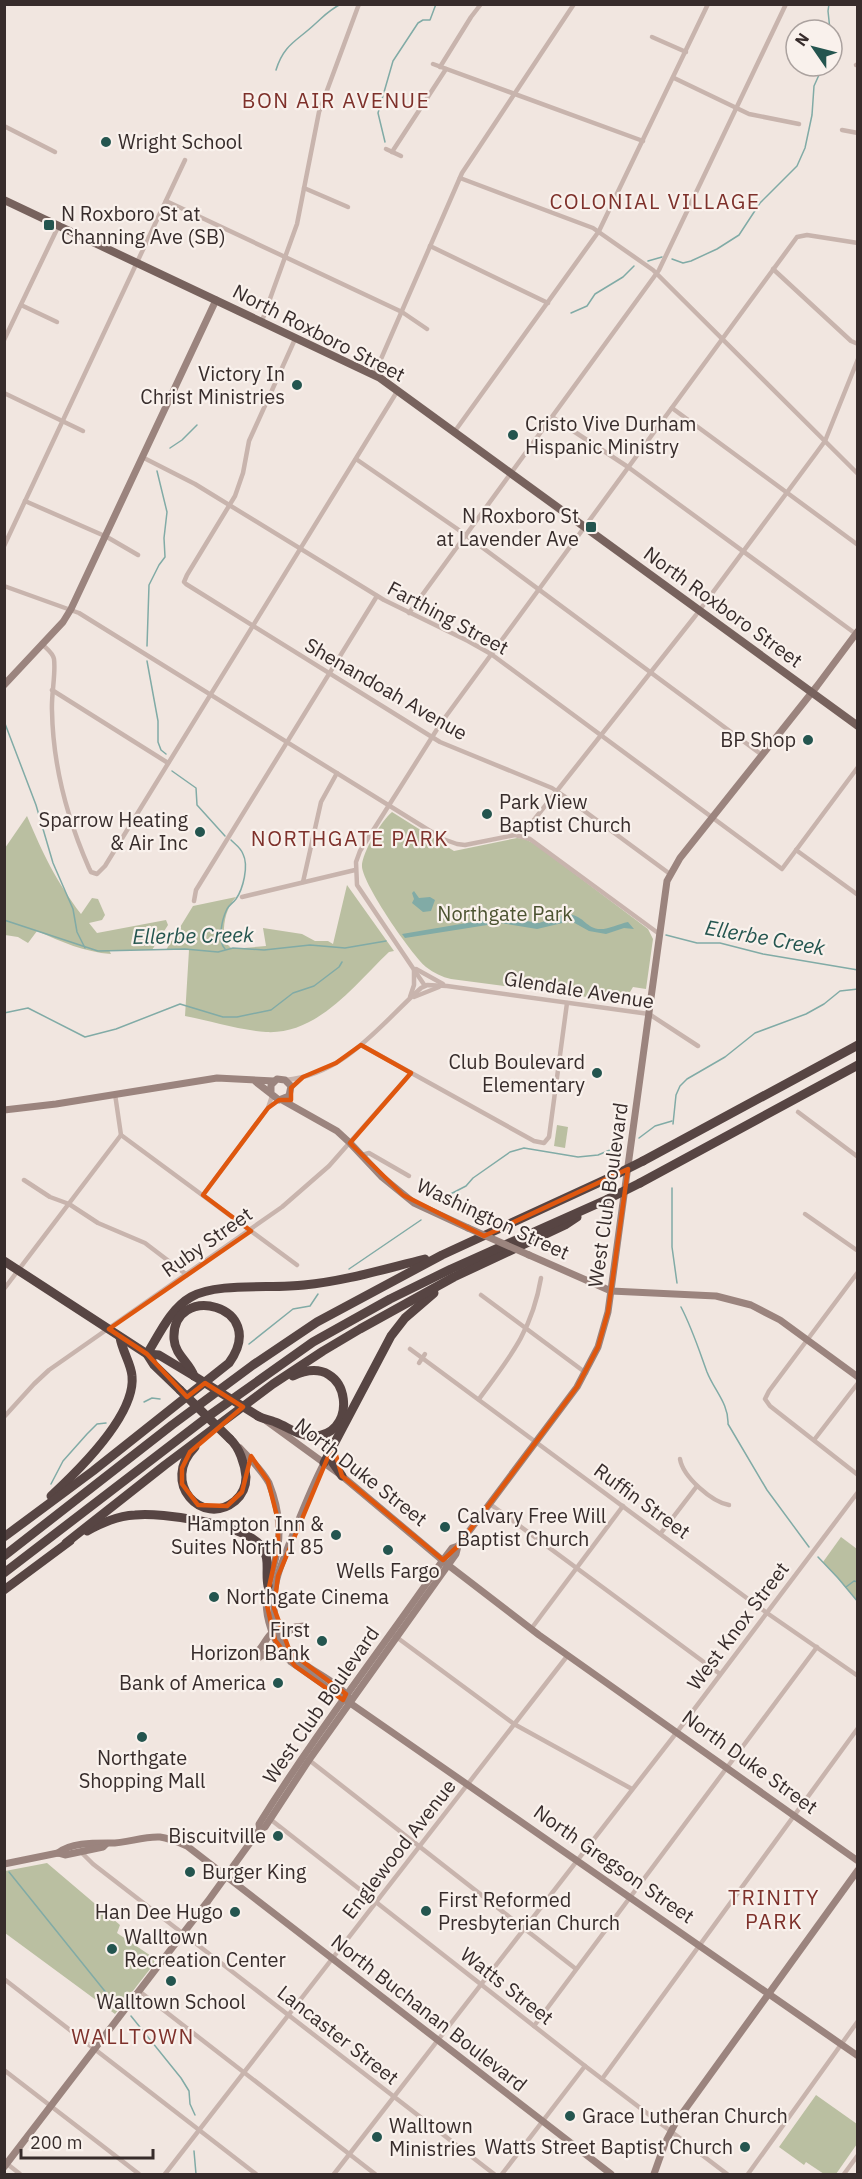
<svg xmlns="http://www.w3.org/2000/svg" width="862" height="2179" viewBox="0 0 862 2179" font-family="'IBM Plex Sans',sans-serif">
	<rect width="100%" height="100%" fill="#f1e6e0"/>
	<!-- green -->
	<g fill="#babfa1">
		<path d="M392 812 454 851 517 838 525 839 535 844 648 929 653 939 646 989 633 987 624 1002 451 979C442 977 434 973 426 967 411 954 364 886 362 867 361 854 382 820 392 812Z"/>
		<path d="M27 816C43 854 56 881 81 914L92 898 98 899 105 915 102 920 89 923 97 933 166 920 168 925 152 950H109L111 954C84 952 62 942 37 931L28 943 18 937 5 935V848Z"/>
		<path d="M347 885 394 951 389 952C355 984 318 1035 266 1032 239 1030 211 1021 185 1016L189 950H166L193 906 236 897C225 909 223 925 224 941L232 949 266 946 263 928 302 934 315 941H328L333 944Z"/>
		<path d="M557 1125 568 1127 565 1148 554 1146Z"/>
		<path d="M841 1537 857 1549V1600L823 1562Z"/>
		<path d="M47 1863 120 1925 117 1933 157 1960 115 2014 5 1933V1871Z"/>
		<path d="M816 2095 857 2124V2144L836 2174H824L806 2162 804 2165 779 2147Z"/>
	</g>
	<!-- water -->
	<g fill="#81aba6">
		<path d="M414 891 419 898 430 897 435 900 431 911 423 912 412 903 414 899 412 893Z"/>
		<path d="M566 914C584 915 585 927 598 929 608 930 618 924 628 922L634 929 624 928 606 934 589 931 571 921 537 929 500 923 405 938 402 934 502 917 539 923Z"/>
	</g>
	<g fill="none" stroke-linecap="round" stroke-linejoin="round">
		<!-- stream -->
		<g stroke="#81aba6" stroke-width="1.5">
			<path d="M829 4 828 11 830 30"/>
			<path d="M276 70C284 44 297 41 315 24 324 16 329 10 341 4"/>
			<path d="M385 142 378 113 393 61 418 23 423 20H430L436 4"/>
			<path d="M672 259 683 263 691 261 717 249 739 235 760 203 797 166 805 148 812 115 814 86 823 66"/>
			<path d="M648 261 662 257"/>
			<path d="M571 313 587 306 595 294 623 277 634 266"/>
			<path d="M170 448 182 440 197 425"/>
			<path d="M147 646 149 585 159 565 165 557 164 538 167 512 157 471"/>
			<path d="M147 661 158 721V742L161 750 166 754"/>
			<path d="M4 721 36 805 53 863 73 909 77 932 85 948"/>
			<path d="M172 771 196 788 197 805 225 836"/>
			<path d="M4 920 98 951 185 949 218 952 233 948 264 950 310 945 345 948 386 941"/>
			<path d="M666 935 697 943H720L763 954 858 970"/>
			<path d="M225 949C217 941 222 919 227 909 229 905 233 903 236 899 243 889 249 866 243 854 241 848 235 844 231 840"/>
			<path d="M4 1013 28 1008 85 1037 116 1029 180 1004 223 1017H237L271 1010 293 993 314 986 339 967 342 962"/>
			<path d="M673 1124 676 1095 680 1086 687 1079 725 1057 755 1033 806 1014 824 1004 840 991 858 989"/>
			<path d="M639 1138 655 1126 672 1121"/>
			<path d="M672 1188V1247L677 1283"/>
			<path d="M437 1201 466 1186 473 1178 510 1152 524 1148 578 1157 598 1155 622 1145"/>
			<path d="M349 1269 421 1220"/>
			<path d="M681 1307C692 1328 699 1350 707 1372 714 1390 729 1404 728 1424L767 1490 809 1547"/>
			<path d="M249 1344 293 1309 310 1306 318 1294"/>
			<path d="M144 1402 152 1398 160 1399"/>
			<path d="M51 1484 63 1461 87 1434 97 1424 106 1423"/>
			<path d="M818 1557 838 1578 858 1602"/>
			<path d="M846 1587 854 1581 858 1582"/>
			<path d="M9 1872 116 2005"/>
			<path d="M131 2016 181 2078 189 2091 190 2104 195 2115"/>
			<path d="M194 2151 196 2174"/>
		</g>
		<!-- street -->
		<g stroke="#c8b4ad" stroke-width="4.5">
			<path d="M652 37 686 52"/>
			<path d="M433 64 643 141"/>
			<path d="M856 65 858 64"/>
			<path d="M440 67 471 17 481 4"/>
			<path d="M674 78 749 114 799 124"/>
			<path d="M4 126 55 152"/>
			<path d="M842 130 858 133"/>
			<path d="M386 149 401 156"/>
			<path d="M392 152 446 69"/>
			<path d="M460 178 593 228 653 270 858 474"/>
			<path d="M304 188 348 207"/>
			<path d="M166 201 402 312 427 329"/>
			<path d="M430 246 548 303"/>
			<path d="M773 269 851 341 858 344"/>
			<path d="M21 305 57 322"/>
			<path d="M262 321 297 224 319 112 359 4"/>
			<path d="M296 337 249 441 243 473 235 496 187 575 184 582 186 584 440 742 552 788 564 796 670 874"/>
			<path d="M4 340 59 225"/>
			<path d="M374 375 462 173 574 4"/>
			<path d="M4 393 83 431"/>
			<path d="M672 408 858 545"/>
			<path d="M552 417 628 467 856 634"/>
			<path d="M455 431 599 231 708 4"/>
			<path d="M144 458 195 484 384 600 468 641 491 654 782 869 858 767"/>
			<path d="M356 459 456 528 762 755"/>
			<path d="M25 501 107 537 138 555"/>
			<path d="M4 546 185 160"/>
			<path d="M4 586 79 613 443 839 457 844 465 845 515 835 530 839 658 933"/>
			<path d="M409 613 659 270 786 4"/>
			<path d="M43 645C47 649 53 653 54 659 56 674 51 695 52 711 53 766 67 818 89 868L91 872 97 874 105 866 398 390"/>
			<path d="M52 690 168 763"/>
			<path d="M522 835 696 615 817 452 825 441 858 359"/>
			<path d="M796 850 858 895"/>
			<path d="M303 882 321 802 337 773"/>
			<path d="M242 897 355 870"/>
			<path d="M194 901 196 890 377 596"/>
			<path d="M416 969 443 984"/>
			<path d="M425 986 357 885 356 862 360 851 441 723 797 237 807 235 858 243"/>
			<path d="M410 997 414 985V970"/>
			<path d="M414 997 439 987"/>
			<path d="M361 1045 534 1141 544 1143 549 1137 567 1003"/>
			<path d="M285 1080C344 1075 380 1025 421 988L427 985 447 986 649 1014 698 1046"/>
			<path d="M115 1094 121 1135 297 1265"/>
			<path d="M798 1112 858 1157"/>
			<path d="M362 1155 369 1153 409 1176"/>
			<path d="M24 1180 50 1197 69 1204 98 1223 145 1243 187 1275"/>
			<path d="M203 1195 268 1108 272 1096"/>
			<path d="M805 1214 858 1251"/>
			<path d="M858 1272 769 1391 765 1399 770 1406 858 1475"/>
			<path d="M4 1289 121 1135"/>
			<path d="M481 1295 586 1373"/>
			<path d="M410 1349 767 1613 858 1676"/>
			<path d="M419 1363 425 1354"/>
			<path d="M479 1399C510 1357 532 1331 541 1278"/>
			<path d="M4 1417 34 1384 49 1370 282 1207 329 1166 411 1073"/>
			<path d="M814 1440 858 1383"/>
			<path d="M680 1459C683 1477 712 1502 729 1505"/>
			<path d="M490 1504 720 1674"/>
			<path d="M661 1533 697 1486"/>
			<path d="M531 1629 623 1506"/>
			<path d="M395 1636 514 1724 632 1789"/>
			<path d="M309 1760 576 1969"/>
			<path d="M270 1819 585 2066 727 2174"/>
			<path d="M81 1852 93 1864 494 2174"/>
			<path d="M4 1979 256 2174"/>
			<path d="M139 1991 375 2174"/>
			<path d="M534 2026 817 1647"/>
			<path d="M4 2070 139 2174"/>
			<path d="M602 2079 858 1728"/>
			<path d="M6 2163 20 2174"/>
			<path d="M165 2174 568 1655"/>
			<path d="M334 2174 677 1732 858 1492"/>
			<path d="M502 2174 585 2066"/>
			<path d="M748 2174 858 2021"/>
			<path d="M844 2174 858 2155"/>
		</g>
		<!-- secondary -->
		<g stroke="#9b847e" stroke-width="7">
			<path d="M4 685 63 622 71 609 216 300"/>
			<path d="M256 1082 279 1100 289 1096 291 1086 285 1080 277 1079 271 1085V1092"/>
			<path d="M282 1100 337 1131 350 1143 382 1177 414 1203 468 1228"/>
			<path d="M4 1110 56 1104 217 1078 274 1081"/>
			<path d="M529 1255 611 1291 716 1296 751 1305 780 1320 858 1377"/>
			<path d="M265 1420 342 1476 448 1565 539 1635 858 1861"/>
			<path d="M240 1448C250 1459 262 1470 269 1483 277 1503 281 1525 278 1546 276 1562 270 1576 267 1591 263 1616 274 1645 291 1662L858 2056"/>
			<path d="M324 1463C310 1490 299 1519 288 1547 282 1563 275 1579 274 1596 272 1615 278 1637 290 1652 305 1669 338 1681 348 1697"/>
			<path d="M278 1627 289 1631 295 1627 304 1626"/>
			<path d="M263 1654 268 1658 276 1656 286 1657"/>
			<path d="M260 1657 257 1652C264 1646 266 1637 273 1632"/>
			<path d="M260 1829 259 1824C316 1733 382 1648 443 1560L452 1548 458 1546"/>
			<path d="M58 1853C70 1843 92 1843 108 1843 125 1844 142 1836 160 1837 169 1838 178 1842 187 1846L611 2174"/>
			<path d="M4 1864 58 1853 65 1855 103 1847 106 1844"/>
			<path d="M4 2167 208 1901 260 1829 265 1827 309 1760 456 1554 458 1546 577 1387 598 1347 608 1312 667 881 680 858 817 686 858 631"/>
			<path d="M654 2174 665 2143 676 2122 858 1870"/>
		</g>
		<!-- primary -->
		<path stroke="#77625d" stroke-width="8" d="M4 200 380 378 858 726"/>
		<!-- highway -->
		<g stroke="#574543" stroke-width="9">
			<path d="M643 1161 858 1045"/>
			<path d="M640 1183 858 1065"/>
			<path d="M4 1261 147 1354 159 1355 194 1376"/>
			<path d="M147 1354C159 1335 170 1309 191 1297 216 1282 273 1289 304 1285 345 1281 384 1269 425 1259"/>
			<path d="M147 1354 154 1365 180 1390"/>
			<path d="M258 1416C264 1420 270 1419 275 1422 286 1426 294 1433 305 1435 362 1446 354 1347 293 1376"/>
			<path d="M195 1447C160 1482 202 1528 235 1501 242 1495 246 1486 246 1477 245 1464 239 1447 230 1439"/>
			<path d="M331 1451 333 1463 342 1476"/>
			<path d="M324 1463 391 1336 405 1318 434 1293"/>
			<path d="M51 1496C78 1471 136 1415 132 1376 131 1363 122 1351 120 1337"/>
			<path d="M87 1531C102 1523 117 1516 135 1515 162 1512 244 1524 261 1546 271 1558 265 1572 268 1586"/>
			<path d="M4 1537 93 1471 229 1363C271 1305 171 1281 174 1339 175 1355 189 1362 194 1376"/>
			<path d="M66 1543 165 1465 273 1384 323 1351 360 1329 454 1277 565 1225 577 1217"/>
			<path d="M4 1556 172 1425 253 1365 317 1322 442 1255 611 1177"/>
			<path d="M4 1573 210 1415 313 1342 390 1299 451 1269 608 1199"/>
			<path d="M4 1590 70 1541"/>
		</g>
		<!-- secondary-bridge -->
		<path stroke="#9b847e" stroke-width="7" d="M468 1228 529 1255"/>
		<!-- highway-bridge -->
		<g stroke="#574543" stroke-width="9">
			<path d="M611 1177 643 1161"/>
			<path d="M608 1199 640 1183"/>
			<path d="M194 1376 258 1416"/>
			<path d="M180 1390 230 1439"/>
		</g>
	</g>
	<!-- marked area -->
	<path fill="none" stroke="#df570e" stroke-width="4.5" stroke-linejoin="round" d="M361 1045 411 1073 350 1143 403 1195 484 1236 628 1169 608 1312 598 1347 577 1387 458 1546 443 1560 342 1476 333 1445 278 1576 274 1608 290 1652 346 1694 343 1700 295 1666 275 1640 266 1601 278 1546V1520L268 1481 251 1456 242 1492 227 1506 198 1505 182 1484V1468L190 1452 243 1407 205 1383 187 1397 147 1354 109 1329 251 1231 203 1195 268 1108 279 1100H291V1088L303 1077 336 1063Z"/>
	<!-- markers -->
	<g fill="#24554f" stroke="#f9f1ec" stroke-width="2">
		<circle cx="106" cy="142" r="6"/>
		<rect x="43" y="219" width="12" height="12" rx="3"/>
		<circle cx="297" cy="385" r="6"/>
		<circle cx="513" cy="435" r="6"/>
		<rect x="585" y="521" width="12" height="12" rx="3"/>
		<circle cx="808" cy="740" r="6"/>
		<circle cx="487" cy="814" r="6"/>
		<circle cx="200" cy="832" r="6"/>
		<circle cx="597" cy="1073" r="6"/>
		<circle cx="445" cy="1527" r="6"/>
		<circle cx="336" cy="1535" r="6"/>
		<circle cx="388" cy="1550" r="6"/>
		<circle cx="214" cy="1597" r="6"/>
		<circle cx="322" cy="1641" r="6"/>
		<circle cx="278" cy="1683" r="6"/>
		<circle cx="142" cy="1737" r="6"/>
		<circle cx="278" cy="1836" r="6"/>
		<circle cx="190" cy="1872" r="6"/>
		<circle cx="426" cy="1911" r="6"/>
		<circle cx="235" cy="1912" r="6"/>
		<circle cx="112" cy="1949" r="6"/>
		<circle cx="171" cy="1981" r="6"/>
		<circle cx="570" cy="2116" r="6"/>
		<circle cx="377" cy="2137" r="6"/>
		<circle cx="745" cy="2147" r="6"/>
	</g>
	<g text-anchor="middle" stroke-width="4.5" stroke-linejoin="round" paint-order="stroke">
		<!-- poi labels -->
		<g font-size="20" fill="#372c2b" stroke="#f9f1ec" text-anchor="start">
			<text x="118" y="149">Wright School</text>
			<text x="61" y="221">N Roxboro St at<tspan x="61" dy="23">Channing Ave (SB)</tspan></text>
			<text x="285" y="381" text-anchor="end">Victory In<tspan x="285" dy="23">Christ Ministries</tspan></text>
			<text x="525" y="431">Cristo Vive Durham<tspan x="525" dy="23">Hispanic Ministry</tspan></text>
			<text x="579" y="523" text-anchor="end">N Roxboro St<tspan x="579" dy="23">at Lavender Ave</tspan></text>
			<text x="796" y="747" text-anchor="end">BP Shop</text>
			<text x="499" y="809">Park View<tspan x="499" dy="23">Baptist Church</tspan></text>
			<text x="188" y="827" text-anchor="end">Sparrow Heating<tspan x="188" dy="23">&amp; Air Inc</tspan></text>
			<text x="585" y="1069" text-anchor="end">Club Boulevard<tspan x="585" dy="23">Elementary</tspan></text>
			<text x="457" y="1523">Calvary Free Will<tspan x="457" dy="23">Baptist Church</tspan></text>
			<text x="324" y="1531" text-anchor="end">Hampton Inn &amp;<tspan x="324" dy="23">Suites North I 85</tspan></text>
			<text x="388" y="1578" text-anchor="middle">Wells Fargo</text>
			<text x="226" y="1604">Northgate Cinema</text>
			<text x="310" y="1637" text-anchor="end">First<tspan x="310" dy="23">Horizon Bank</tspan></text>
			<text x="266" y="1690" text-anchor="end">Bank of America</text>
			<text x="142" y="1765" text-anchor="middle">Northgate<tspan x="142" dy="23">Shopping Mall</tspan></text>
			<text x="266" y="1843" text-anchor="end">Biscuitville</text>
			<text x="202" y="1879">Burger King</text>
			<text x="438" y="1907">First Reformed<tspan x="438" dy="23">Presbyterian Church</tspan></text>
			<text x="223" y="1919" text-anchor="end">Han Dee Hugo</text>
			<text x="124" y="1944">Walltown<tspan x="124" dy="23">Recreation Center</tspan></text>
			<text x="171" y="2009" text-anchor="middle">Walltown School</text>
			<text x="582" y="2123">Grace Lutheran Church</text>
			<text x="389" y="2133">Walltown<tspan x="389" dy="23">Ministries</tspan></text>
			<text x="733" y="2154" text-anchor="end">Watts Street Baptist Church</text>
		</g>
		<!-- street labels -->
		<g font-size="20" fill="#372c2b" stroke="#f9f1ec">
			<text transform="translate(319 333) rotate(27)" y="7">North Roxboro Street</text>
			<text transform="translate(723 607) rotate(36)" y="7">North Roxboro Street</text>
			<text transform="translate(448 618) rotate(28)" y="7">Farthing Street</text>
			<text transform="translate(386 689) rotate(30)" y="7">Shenandoah Avenue</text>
			<text transform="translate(579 990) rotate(9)" y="7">Glendale Avenue</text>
			<text transform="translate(608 1195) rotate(-82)" y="7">West Club Boulevard</text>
			<text transform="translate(493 1219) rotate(25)" y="7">Washington Street</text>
			<text transform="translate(207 1242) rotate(-35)" y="7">Ruby Street</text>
			<text transform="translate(361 1472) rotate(38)" y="7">North Duke Street</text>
			<text transform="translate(642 1501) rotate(36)" y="7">Ruffin Street</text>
			<text transform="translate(738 1626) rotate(-53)" y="7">West Knox Street</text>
			<text transform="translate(321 1705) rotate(-55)" y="7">West Club Boulevard</text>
			<text transform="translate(750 1762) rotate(36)" y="7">North Duke Street</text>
			<text transform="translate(399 1849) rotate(-52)" y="7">Englewood Avenue</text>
			<text transform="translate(614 1864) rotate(35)" y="7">North Gregson Street</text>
			<text transform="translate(507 1986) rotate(38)" y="7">Watts Street</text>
			<text transform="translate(429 2013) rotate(38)" y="7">North Buchanan Boulevard</text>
			<text transform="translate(338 2035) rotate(38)" y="7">Lancaster Street</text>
		</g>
		<!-- park labels -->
		<g font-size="20" fill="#4c5331" stroke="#f9f1ec">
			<text x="505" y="921">Northgate Park</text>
		</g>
		<!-- neighbourhood labels -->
		<g font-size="21" letter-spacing="1.5" fill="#7e312b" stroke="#f9f1ec">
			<text x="336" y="108">BON AIR AVENUE</text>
			<text x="655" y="209">COLONIAL VILLAGE</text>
			<text x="350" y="846">NORTHGATE PARK</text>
			<text x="774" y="1905">TRINITY<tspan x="774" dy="24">PARK</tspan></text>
			<text x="133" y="2044">WALLTOWN</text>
		</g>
		<!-- water labels -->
		<g font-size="21" font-style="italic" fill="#24554f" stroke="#f9f1ec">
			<text transform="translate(193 936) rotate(-1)" y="7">Ellerbe Creek</text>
			<text transform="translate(765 938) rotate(10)" y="7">Ellerbe Creek</text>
		</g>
	</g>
	<!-- border -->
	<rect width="862" height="2179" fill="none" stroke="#372c2b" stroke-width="12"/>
	<!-- north arrow -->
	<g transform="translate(814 48) rotate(305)"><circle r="28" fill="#f9f1ec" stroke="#aba29f" stroke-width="1.5"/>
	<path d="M0-4.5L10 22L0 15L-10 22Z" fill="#24554f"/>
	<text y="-9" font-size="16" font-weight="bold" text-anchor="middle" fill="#372c2b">N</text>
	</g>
	<!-- scale -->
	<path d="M21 2149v9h132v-9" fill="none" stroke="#372c2b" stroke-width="3"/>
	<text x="30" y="2149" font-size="18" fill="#372c2b" stroke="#f9f1ec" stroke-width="4.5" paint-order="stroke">200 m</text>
</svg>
